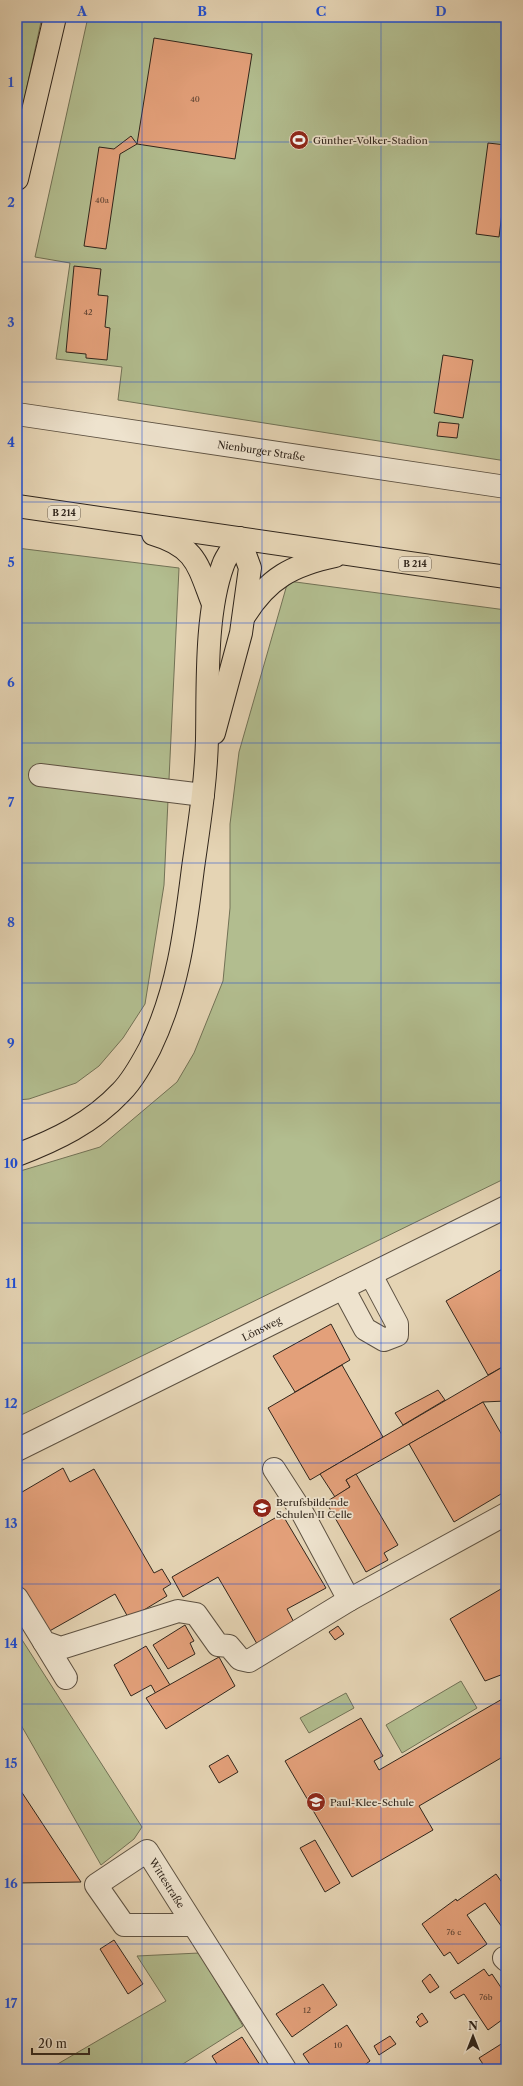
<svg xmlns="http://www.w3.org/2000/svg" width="523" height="2086" viewBox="0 0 523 2086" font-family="'Libre Caslon Text',serif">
	<rect width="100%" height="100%" fill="#e5d4b4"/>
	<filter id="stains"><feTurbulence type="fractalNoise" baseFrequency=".005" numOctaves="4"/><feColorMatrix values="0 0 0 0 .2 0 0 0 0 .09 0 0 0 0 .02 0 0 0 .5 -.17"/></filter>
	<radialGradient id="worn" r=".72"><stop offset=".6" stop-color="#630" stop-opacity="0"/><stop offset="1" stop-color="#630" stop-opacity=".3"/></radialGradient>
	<!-- green -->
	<g fill="#b2bd8f" stroke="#727256">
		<path d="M17 17H42L17 133Z"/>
		<path d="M88 17H506V461L118 400 122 367 56 359 70 263 35 257Z"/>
		<path d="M17 548 179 568 164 885 145 1004 123 1038 99 1066 76 1083 29 1099 17 1100Z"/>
		<path d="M288 581 506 610V1178L17 1417V1172L100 1147 177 1082 194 1053 223 981 230 908V824L239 752Z"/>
		<path d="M17 1632 142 1827 134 1839 101 1865 17 1718Z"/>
		<path d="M461 1681 477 1708 402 1753 386 1725Z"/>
		<path d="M346 1693 354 1708 309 1733 300 1718Z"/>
		<path d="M199 1953 243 2026 175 2069H49L166 2001 137 1956Z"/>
	</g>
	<!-- building -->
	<g fill="#e3a07a" stroke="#31261c">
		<path d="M154 38 252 54 235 159 137 144Z"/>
		<path d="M131 136 137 144 120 154 106 249 84 246 99 147 114 149Z"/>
		<path d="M488 143 506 145V181L499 237 476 234Z"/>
		<path d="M74 266 101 269 98 295 108 296 105 327 110 328 107 360 86 358V354L66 352Z"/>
		<path d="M443 355 473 360 463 418 434 413Z"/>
		<path d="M439 422 459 424 457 438 437 436Z"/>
		<path d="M506 1267V1365L488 1375 446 1301Z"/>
		<path d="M331 1324 350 1360 295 1392 273 1356Z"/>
		<path d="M342 1365 383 1437 310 1480 268 1408Z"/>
		<path d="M506 1365V1401L483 1402 346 1480 350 1487 335 1497 320 1474Z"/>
		<path d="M438 1390 445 1400 403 1425 395 1413Z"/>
		<path d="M483 1402 506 1442V1502L501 1494 454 1522 409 1444Z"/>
		<path d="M63 1468 70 1482 94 1469 154 1573 162 1569 171 1584 163 1589 167 1596 129 1619 115 1594 46 1633 17 1583V1495Z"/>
		<path d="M356 1474 398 1545 384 1553 388 1560 366 1572 326 1502 350 1487 346 1480Z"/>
		<path d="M282 1514 326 1588 287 1609 297 1628 260 1649 218 1577 183 1597 172 1577Z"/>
		<path d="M506 1586V1673L485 1681 450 1619Z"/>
		<path d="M185 1625 194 1641 190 1643 195 1654 168 1669 153 1645Z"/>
		<path d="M338 1626 344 1634 335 1640 329 1632Z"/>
		<path d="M146 1646 170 1685 156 1694 151 1685 131 1696 114 1665Z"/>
		<path d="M219 1657 235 1686 166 1729 146 1698Z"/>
		<path d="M504 1698 506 1700V1755L419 1806 433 1830 352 1877 311 1807 316 1804 313 1800 309 1802 285 1761 361 1718 383 1756 374 1761 379 1770Z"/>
		<path d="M228 1755 238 1772 219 1783 209 1766Z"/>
		<path d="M17 1785 81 1882 17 1883Z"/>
		<path d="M315 1840 340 1883 325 1892 300 1848Z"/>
		<path d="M496 1874 506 1888V1929L504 1930 485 1903 467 1915 487 1944 458 1964 450 1952 444 1956 422 1924 456 1899 457 1901Z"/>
		<path d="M114 1940 143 1984 128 1994 100 1949Z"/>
		<path d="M484 1969 489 1976 492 1974 506 1995V2017L488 2030 464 1994 455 1999 450 1992Z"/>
		<path d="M430 1974 439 1987 430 1993 422 1981Z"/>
		<path d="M323 1984 337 2005 292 2037 276 2014Z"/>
		<path d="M422 2013 428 2022 420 2027 416 2022 419 2019 417 2017Z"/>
		<path d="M347 2025 370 2061 359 2069H313L303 2054Z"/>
		<path d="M390 2036 396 2044 379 2055 374 2046Z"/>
		<path d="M242 2037 260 2065 254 2069H220L212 2056Z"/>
		<path d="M506 2041V2061L494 2069H486L479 2058Z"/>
	</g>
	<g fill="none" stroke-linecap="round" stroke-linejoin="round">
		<defs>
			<g id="minor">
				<path id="s1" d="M17 414 506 487"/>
				<path d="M40 775 203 795"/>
				<path d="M343 1288 365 1329 384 1340 397 1335V1324L371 1275"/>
				<path id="s2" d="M17 1450 506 1207"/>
				<path d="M274 1469 303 1514 349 1600 506 1514"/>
				<path d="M17 1598 44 1642 61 1648 178 1611 196 1614 218 1645 229 1646 240 1659 249 1661 349 1600"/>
				<path d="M44 1642 66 1678"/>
				<path id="s3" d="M193 1925H124L96 1885 147 1851 285 2069"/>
				<path d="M504 1958 506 1960"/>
			</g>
			<g id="major">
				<path d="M17 179 55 17"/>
				<path d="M17 506 506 577"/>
				<path d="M153 534C197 547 198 566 213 604"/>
				<path d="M245 615C268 578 293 565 335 556"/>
				<path d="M214 733 241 633 250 568 239 538"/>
				<path d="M17 1155C56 1140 92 1123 121 1092 133 1080 142 1063 150 1048 178 990 185 932 193 868 199 825 206 783 207 739 208 687 205 614 223 565 226 556 234 547 239 538"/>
			</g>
		</defs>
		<!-- minor casing -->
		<use href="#minor" stroke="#5e5242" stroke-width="24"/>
		<!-- major casing -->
		<use href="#major" stroke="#31261c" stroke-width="24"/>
		<!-- minor -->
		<use href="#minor" stroke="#eee3ce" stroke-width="22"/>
		<!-- major -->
		<use href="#major" stroke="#e5d4b4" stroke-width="22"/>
	</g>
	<!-- grid -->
	<path fill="none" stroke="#1d4ed8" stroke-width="1" stroke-opacity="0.55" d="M142 17V2069M262 17V2069M381 17V2069M17 142H506M17 262H506M17 382H506M17 502H506M17 623H506M17 743H506M17 863H506M17 983H506M17 1103H506M17 1223H506M17 1343H506M17 1463H506M17 1584H506M17 1704H506M17 1824H506M17 1944H506"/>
	<!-- icons -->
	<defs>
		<symbol id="stadium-disc" viewBox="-11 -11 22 22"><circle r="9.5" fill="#8f2418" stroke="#eee3ce"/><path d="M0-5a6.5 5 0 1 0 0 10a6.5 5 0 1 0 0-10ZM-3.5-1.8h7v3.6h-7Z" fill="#fff"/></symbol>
		<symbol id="school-disc" viewBox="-11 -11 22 22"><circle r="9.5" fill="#8f2418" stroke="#eee3ce"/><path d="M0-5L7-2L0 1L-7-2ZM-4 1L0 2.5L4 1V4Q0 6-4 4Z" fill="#fff"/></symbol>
	</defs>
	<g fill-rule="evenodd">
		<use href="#stadium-disc" x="288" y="129" width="22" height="22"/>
		<use href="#school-disc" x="251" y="1497" width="22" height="22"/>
		<use href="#school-disc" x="305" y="1791" width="22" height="22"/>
	</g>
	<g text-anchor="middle" stroke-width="3.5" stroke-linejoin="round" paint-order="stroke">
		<!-- number labels -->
		<g font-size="8" fill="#5e4434">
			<text x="195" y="102">40</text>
			<text x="102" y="203">40a</text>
			<text x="88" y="315">42</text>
			<text x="454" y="1935">76 c</text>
			<text x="486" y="2000">76b</text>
			<text x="307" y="2013">12</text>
			<text x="338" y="2048">10</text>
		</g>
		<!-- shield labels -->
		<g fill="#eee3ce" stroke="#6a5f51" stroke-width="1">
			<rect x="48" y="506" width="32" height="14" rx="3"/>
			<rect x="399" y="557" width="32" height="14" rx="3"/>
		</g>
		<g font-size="9" font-weight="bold" fill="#31261c">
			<text x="64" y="516">B 214</text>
			<text x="415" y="567">B 214</text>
		</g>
		<!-- poi labels -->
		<g font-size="10" fill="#31261c" stroke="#eee3ce" text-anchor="start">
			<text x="313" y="144">Günther-Volker-Stadion</text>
			<text x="276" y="1506">Berufsbildende<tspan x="276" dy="12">Schulen II Celle</tspan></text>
			<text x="330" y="1806">Paul-Klee-Schule</text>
		</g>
		<!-- street labels -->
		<g font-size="10" fill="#31261c" stroke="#eee3ce">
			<text dy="4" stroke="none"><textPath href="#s1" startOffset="247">Nienburger Straße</textPath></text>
			<text dy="4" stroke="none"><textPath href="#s2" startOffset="273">Lönsweg</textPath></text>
			<text dy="4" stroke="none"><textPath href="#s3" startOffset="217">Wittestraße</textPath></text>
		</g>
	</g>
	<!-- margin -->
	<rect width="523" height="2086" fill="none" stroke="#e5d4b4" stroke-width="44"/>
	<!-- north arrow -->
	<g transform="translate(473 2036)" stroke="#eee3ce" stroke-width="3" paint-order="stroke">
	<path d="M0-3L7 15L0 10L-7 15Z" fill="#31261c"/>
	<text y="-6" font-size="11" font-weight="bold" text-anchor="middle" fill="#31261c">N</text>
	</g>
	<!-- scale -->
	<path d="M32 2048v6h57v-6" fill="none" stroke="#31261c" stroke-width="2"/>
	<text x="38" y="2048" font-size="12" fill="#31261c" stroke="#eee3ce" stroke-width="3" paint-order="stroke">20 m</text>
	<rect x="22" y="22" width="479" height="2042" fill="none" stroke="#1d4ed8" stroke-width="1.5"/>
	<g font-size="13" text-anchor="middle" font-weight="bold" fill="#1d4ed8">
		<text x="82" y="16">A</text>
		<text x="202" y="16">B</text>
		<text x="321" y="16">C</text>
		<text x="441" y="16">D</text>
		<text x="11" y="87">1</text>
		<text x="11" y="207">2</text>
		<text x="11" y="327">3</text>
		<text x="11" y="447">4</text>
		<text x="11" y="567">5</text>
		<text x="11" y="687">6</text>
		<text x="11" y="807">7</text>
		<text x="11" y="927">8</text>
		<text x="11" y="1048">9</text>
		<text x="11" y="1168">10</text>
		<text x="11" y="1288">11</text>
		<text x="11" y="1408">12</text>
		<text x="11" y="1528">13</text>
		<text x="11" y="1648">14</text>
		<text x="11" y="1768">15</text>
		<text x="11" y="1888">16</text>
		<text x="11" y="2008">17</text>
	</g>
	<rect width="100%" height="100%" filter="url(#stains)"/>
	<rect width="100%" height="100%" fill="url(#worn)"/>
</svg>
